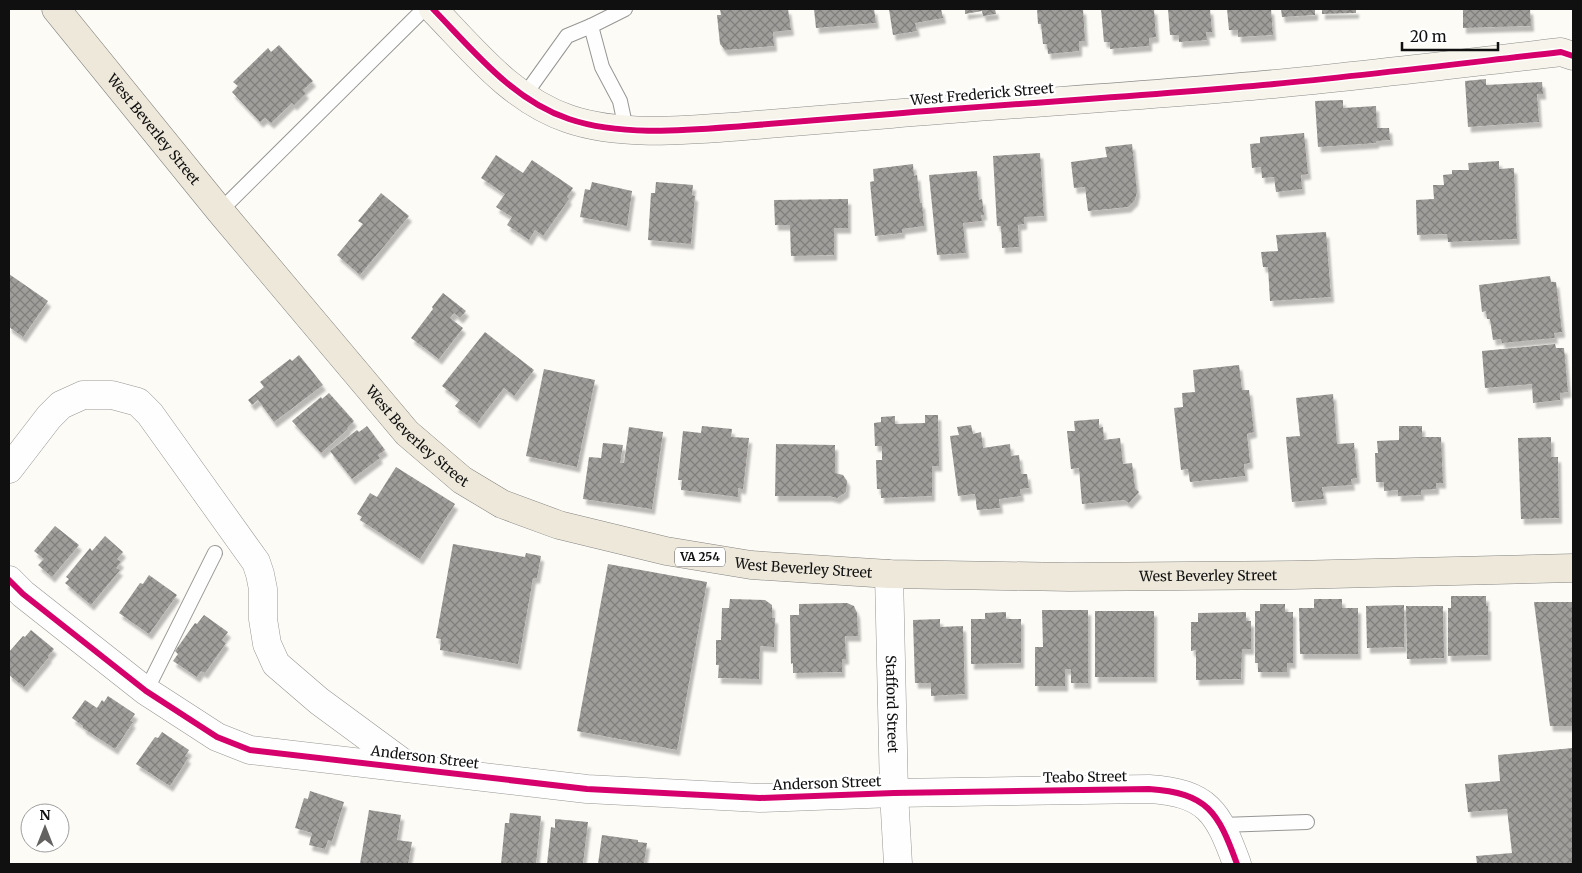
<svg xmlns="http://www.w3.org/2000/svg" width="1582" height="873" viewBox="0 0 1582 873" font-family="Merriweather,serif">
	<defs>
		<pattern id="building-cross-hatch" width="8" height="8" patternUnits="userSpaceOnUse" patternTransform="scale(1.25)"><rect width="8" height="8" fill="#a09e9b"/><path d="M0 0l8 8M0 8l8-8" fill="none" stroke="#817f7d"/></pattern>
		<filter id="shadow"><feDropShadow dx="3" dy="5.5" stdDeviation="1" flood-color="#0004"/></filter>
	</defs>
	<rect width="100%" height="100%" fill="#fcfbf6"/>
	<!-- building -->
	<g fill="url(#building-cross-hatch)" filter="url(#shadow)">
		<path d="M720 9H788L791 30 773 32 774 46 725 50 720 44 717 15H721Z"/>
		<path d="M814 9H874L876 23 816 28Z"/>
		<path d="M889 9H941L943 18 915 23 917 31 893 35Z"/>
		<path d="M965 9H995L996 14 983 16 982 11 965 14Z"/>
		<path d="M1037 9H1083L1085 41H1079V51L1048 54 1047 44H1043L1041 24H1038Z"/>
		<path d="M1101 9H1154L1156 37 1149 38V46L1110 49V42H1104Z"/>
		<path d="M1168 9H1210L1212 32H1206L1207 40 1179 42V35H1170Z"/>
		<path d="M1227 9H1271L1273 35 1238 37V30H1229Z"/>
		<path d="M1281 9H1315V15L1282 17Z"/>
		<path d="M1322 9H1356V13L1322 14Z"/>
		<path d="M1463 9H1530L1531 26 1463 28Z"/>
		<path d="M279 45 313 81 303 90 306 93 294 105 292 103 271 123 265 118 260 122 232 92 238 86 233 82 268 48 271 52Z"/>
		<path d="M1486 79V85L1542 82 1543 94H1537L1539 122 1468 127 1465 81Z"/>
		<path d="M1343 100V108L1376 106 1377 128H1389L1390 140 1376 141V143L1318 147 1315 101Z"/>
		<path d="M1304 133 1308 174 1301 175 1302 189 1276 192 1274 177 1262 178 1261 167 1252 168 1250 144 1260 143V137Z"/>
		<path d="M1132 144 1137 191 1135 200 1128 207 1088 211 1085 187 1074 188 1071 162 1107 157 1105 147Z"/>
		<path d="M1040 153 1044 216 1024 217V224L1018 225 1019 247 1002 248 1001 226H997L993 156Z"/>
		<path d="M496 155 523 173 532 160 573 188 567 197 569 199 543 236 535 230 529 240 507 225 512 217 496 207 505 194 481 178Z"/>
		<path d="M1499 161V169L1514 168 1517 239 1448 242 1447 234 1417 235 1416 200 1434 199 1433 185H1444L1443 175 1452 174V170H1469L1468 163Z"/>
		<path d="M913 164 914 176 917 175 920 203H922L924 226 902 229V233L875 236 870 182 874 181 873 169Z"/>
		<path d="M977 171 979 200 982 199 984 215H981L982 221 963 223 966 253 937 255 929 175Z"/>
		<path d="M592 182 632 191 627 226 580 217 585 189 590 190Z"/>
		<path d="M656 182 693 185 692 195 695 196 691 244 648 240 651 193H655Z"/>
		<path d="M381 193 409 216 360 275 337 255 363 224 358 221Z"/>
		<path d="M848 199V228H834V255L791 256 790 225H775L774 200Z"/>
		<path d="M1326 232 1331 297 1270 301 1268 267H1263L1261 252 1278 251 1276 235Z"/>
		<path d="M9 274 48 301 23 337 9 327Z"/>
		<path d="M1550 276 1551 282H1556L1562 332 1554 333 1555 338 1502 343 1501 339 1493 340 1490 319H1487L1486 311 1482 312 1479 285Z"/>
		<path d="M443 293 466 311 460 318 454 313 450 318 463 328 439 359 411 338 433 309 432 307Z"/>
		<path d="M485 332 534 370 514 396 504 388 477 423 455 406 460 400 442 386Z"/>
		<path d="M1555 344 1556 348H1564L1568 392 1560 393V400L1533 403 1532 384 1485 388 1482 351Z"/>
		<path d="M299 355 323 385 274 422 258 400 252 405 248 400 264 387 260 382 290 359 292 361Z"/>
		<path d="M1239 365 1242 390H1249L1254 432 1247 434 1250 463 1244 464 1245 476 1190 482 1188 469 1181 470 1174 408 1183 407 1182 393 1195 392 1193 370Z"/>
		<path d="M544 369 595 380 577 467 526 456Z"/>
		<path d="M329 393 354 421 347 428 348 429 321 453 292 421 321 397 322 399Z"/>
		<path d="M1333 394 1337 444 1354 443 1357 478 1351 479 1352 485 1322 487 1324 499 1292 502 1286 437 1300 436 1296 398Z"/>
		<path d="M925 415H938L939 466H932V496L881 498V489H877L876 460H882V446H875L874 423 881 422V417L895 416V424L925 423Z"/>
		<path d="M1099 419V428L1103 427 1104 440 1120 438 1123 464 1132 463 1135 488 1139 492 1129 503 1124 500 1082 504 1079 468 1071 469 1067 431H1075L1074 421Z"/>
		<path d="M971 425 973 434 981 432 983 448 1010 444 1011 456 1019 455 1021 474H1027L1029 488 1020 489 1021 496 999 499 1000 508 977 510 975 494 958 496 950 436 959 435 957 427Z"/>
		<path d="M367 426 385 450 378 455 380 458 352 479 330 451 357 430 359 432Z"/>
		<path d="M702 426 732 429 731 437 749 438 743 489 738 488V497L681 490 682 480H678L683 431 701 433Z"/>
		<path d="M1399 426H1422V437H1441L1443 483H1436V489L1421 490V495L1398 496V490L1384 491V482H1376L1375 453H1378L1377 441 1399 440Z"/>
		<path d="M629 427 663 432 652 509 583 499 589 457 601 458 603 443 623 445 620 463H624Z"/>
		<path d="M1551 437V457H1558L1559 518 1521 519 1518 438Z"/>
		<path d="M776 444 835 445V473L843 475 847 481 846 492 837 498 829 496H775Z"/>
		<path d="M396 467 455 504 420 559 360 520 362 517 357 514 370 493 377 497Z"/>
		<path d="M55 526 79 545 52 577 38 565 44 559 34 551Z"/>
		<path d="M105 536 123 552 117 559 121 562 116 568 120 570 91 605 65 583 69 579 66 577 90 548 92 551Z"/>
		<path d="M453 544 525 557 526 553 541 556 537 578H533L518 664 440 650 441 639 436 638Z"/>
		<path d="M608 564 707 582 677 750 577 731Z"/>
		<path d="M149 575 177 595 149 634 119 613 140 583 143 584Z"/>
		<path d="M1451 596H1486V606H1488V655L1448 656V608H1451Z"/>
		<path d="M730 599 765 600 772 605V618H775L774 647 760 646 759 679 718 678 719 665H716V640H721L722 608H729Z"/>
		<path d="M1314 599H1342V608H1358V654H1300L1299 608H1314Z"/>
		<path d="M1534 602H1573V726H1550Z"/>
		<path d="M847 603 854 606 857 613 858 636H845L846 659H842V672L793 673V663L791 664 790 615H799V604Z"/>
		<path d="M1260 604H1285V612H1293V663H1287V672H1258V663H1255V611H1260Z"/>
		<path d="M1404 605V647L1367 648 1366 606Z"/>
		<path d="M1406 606H1443L1444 658 1407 659Z"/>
		<path d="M1042 610H1088V683H1071V669H1065V686H1035V647H1043Z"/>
		<rect x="1095" y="611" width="59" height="66"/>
		<path d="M1006 612V619H1021V663L971 664V619H985V613Z"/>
		<path d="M1246 612V621H1251V649H1242L1241 679 1196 680V650L1191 651V622H1198V613Z"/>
		<path d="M204 615 228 632 222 640 226 643 205 673 201 671 197 677 173 661 178 654 175 651 195 623 197 624Z"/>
		<path d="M940 619V627L963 626 965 694 931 696V683H915L913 620Z"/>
		<path d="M31 630 54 649 48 656 49 657 24 687 9 675V652L23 636 25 637Z"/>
		<path d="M108 696 135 714 130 721 133 722 115 749 83 728V726L72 718 85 700 97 708 102 700 104 702Z"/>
		<path d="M162 732 189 750 185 756 188 758 170 786 136 764 155 737 158 738Z"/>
		<path d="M1573 748V864H1477L1476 856 1512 853 1507 809 1468 812 1465 784 1500 781 1498 755Z"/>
		<path d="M310 791 344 802 332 841 328 840 325 849 309 845 312 833 295 828 304 798 308 799Z"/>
		<path d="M369 810 401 815 397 840 412 842 408 864H360Z"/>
		<path d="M510 813 541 816 536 864H501L505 823H509Z"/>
		<path d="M555 819 588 822 583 864H547L551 827 555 828Z"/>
		<path d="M602 835 638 840V842L647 843 644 864H598Z"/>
	</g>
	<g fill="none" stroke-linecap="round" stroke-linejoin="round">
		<defs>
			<g id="lane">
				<path d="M625 9 591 26 602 67 620 101 626 129"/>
				<path d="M524 96 567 36 591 26"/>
				<path d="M220 211 424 9"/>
				<path d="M146 691 215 553"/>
				<path d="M1222 825 1307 822"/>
			</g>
			<g id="street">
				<path d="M9 469 49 417 61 405 83 395H112L138 402 150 414 256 562 260 574 263 589V619L267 644 276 664 319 701 410 768"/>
				<path id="s1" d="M889 574 894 793 898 864"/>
				<path d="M9 580 23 594 146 691 217 737 250 750 587 789 760 798 894 793 1149 789C1208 793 1218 812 1237 864"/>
			</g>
			<path id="secondary" d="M433 9C473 50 512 100 569 119 622 137 689 130 744 126 793 122 842 118 891 114 1019 103 1146 96 1274 84 1369 75 1465 63 1561 52L1573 56"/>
			<g id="primary">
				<path id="s2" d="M56 9 220 211 407 433 462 480 502 504 559 525 666 551 751 565 889 574 1069 577 1293 575 1573 568"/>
			</g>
		</defs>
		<!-- lane casing -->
		<use href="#lane" stroke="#969694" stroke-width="16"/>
		<!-- street casing -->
		<use href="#street" stroke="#969694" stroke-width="29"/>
		<!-- secondary casing -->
		<use href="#secondary" stroke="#8d8c8a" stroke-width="29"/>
		<!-- primary casing -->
		<use href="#primary" stroke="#848381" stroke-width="29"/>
		<!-- lane -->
		<use href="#lane" stroke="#fffefe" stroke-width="14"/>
		<!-- street -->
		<use href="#street" stroke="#fffefe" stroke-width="28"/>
		<!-- secondary -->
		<use href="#secondary" stroke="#f6f4eb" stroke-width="28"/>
		<!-- primary -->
		<use href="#primary" stroke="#ede8da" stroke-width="28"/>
		<defs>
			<g id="cycleway">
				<path d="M433 9C473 50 512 100 569 119 622 137 689 130 744 126 793 122 842 118 891 114 1019 103 1146 96 1274 84 1369 75 1465 63 1561 52L1573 56"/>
				<path d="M9 580 23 594 146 691 217 737 250 750 587 789 760 798 894 793 1149 789C1208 793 1218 812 1237 864"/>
			</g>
		</defs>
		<!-- cycleway casing -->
		<use href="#cycleway" stroke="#fff" stroke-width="9"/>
		<!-- cycleway -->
		<use href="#cycleway" stroke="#d6006c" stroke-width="6"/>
	</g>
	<g text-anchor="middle" stroke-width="5" stroke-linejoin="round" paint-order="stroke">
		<!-- shield labels -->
		<rect fill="#fff" stroke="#585858" stroke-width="1" x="675" y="547.5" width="50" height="19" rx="4"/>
		<g font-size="12" font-weight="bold" fill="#101010">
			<text x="700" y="561">VA 254</text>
		</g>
		<!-- street labels -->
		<g font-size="14" fill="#101010" stroke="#fff">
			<text transform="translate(982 94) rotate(-5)" y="5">West Frederick Street</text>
			<text dy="5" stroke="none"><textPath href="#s2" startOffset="155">West Beverley Street</textPath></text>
			<text dy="5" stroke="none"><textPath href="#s2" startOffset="560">West Beverley Street</textPath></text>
			<text dy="5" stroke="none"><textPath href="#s2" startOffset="979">West Beverley Street</textPath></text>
			<text dy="5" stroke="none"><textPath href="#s2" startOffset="1384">West Beverley Street</textPath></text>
			<text dy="5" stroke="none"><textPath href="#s1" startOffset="130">Stafford Street</textPath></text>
			<text transform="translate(425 757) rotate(7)" y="5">Anderson Street</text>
			<text transform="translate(1085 777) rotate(-1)" y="5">Teabo Street</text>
			<text transform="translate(827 783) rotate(-2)" y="5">Anderson Street</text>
		</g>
	</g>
	<!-- border -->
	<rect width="1582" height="873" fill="none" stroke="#101010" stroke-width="20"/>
	<!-- north arrow -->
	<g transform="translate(45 828)"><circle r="24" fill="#ffffff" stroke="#9f9f9f"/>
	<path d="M0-4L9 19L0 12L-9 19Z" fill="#636260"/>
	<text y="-8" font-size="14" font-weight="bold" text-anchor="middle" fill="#101010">N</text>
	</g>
	<!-- scale -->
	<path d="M1402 42v8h96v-8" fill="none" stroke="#101010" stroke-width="2.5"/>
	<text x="1410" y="42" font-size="15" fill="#101010" stroke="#ffffff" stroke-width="4" paint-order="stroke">20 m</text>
</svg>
